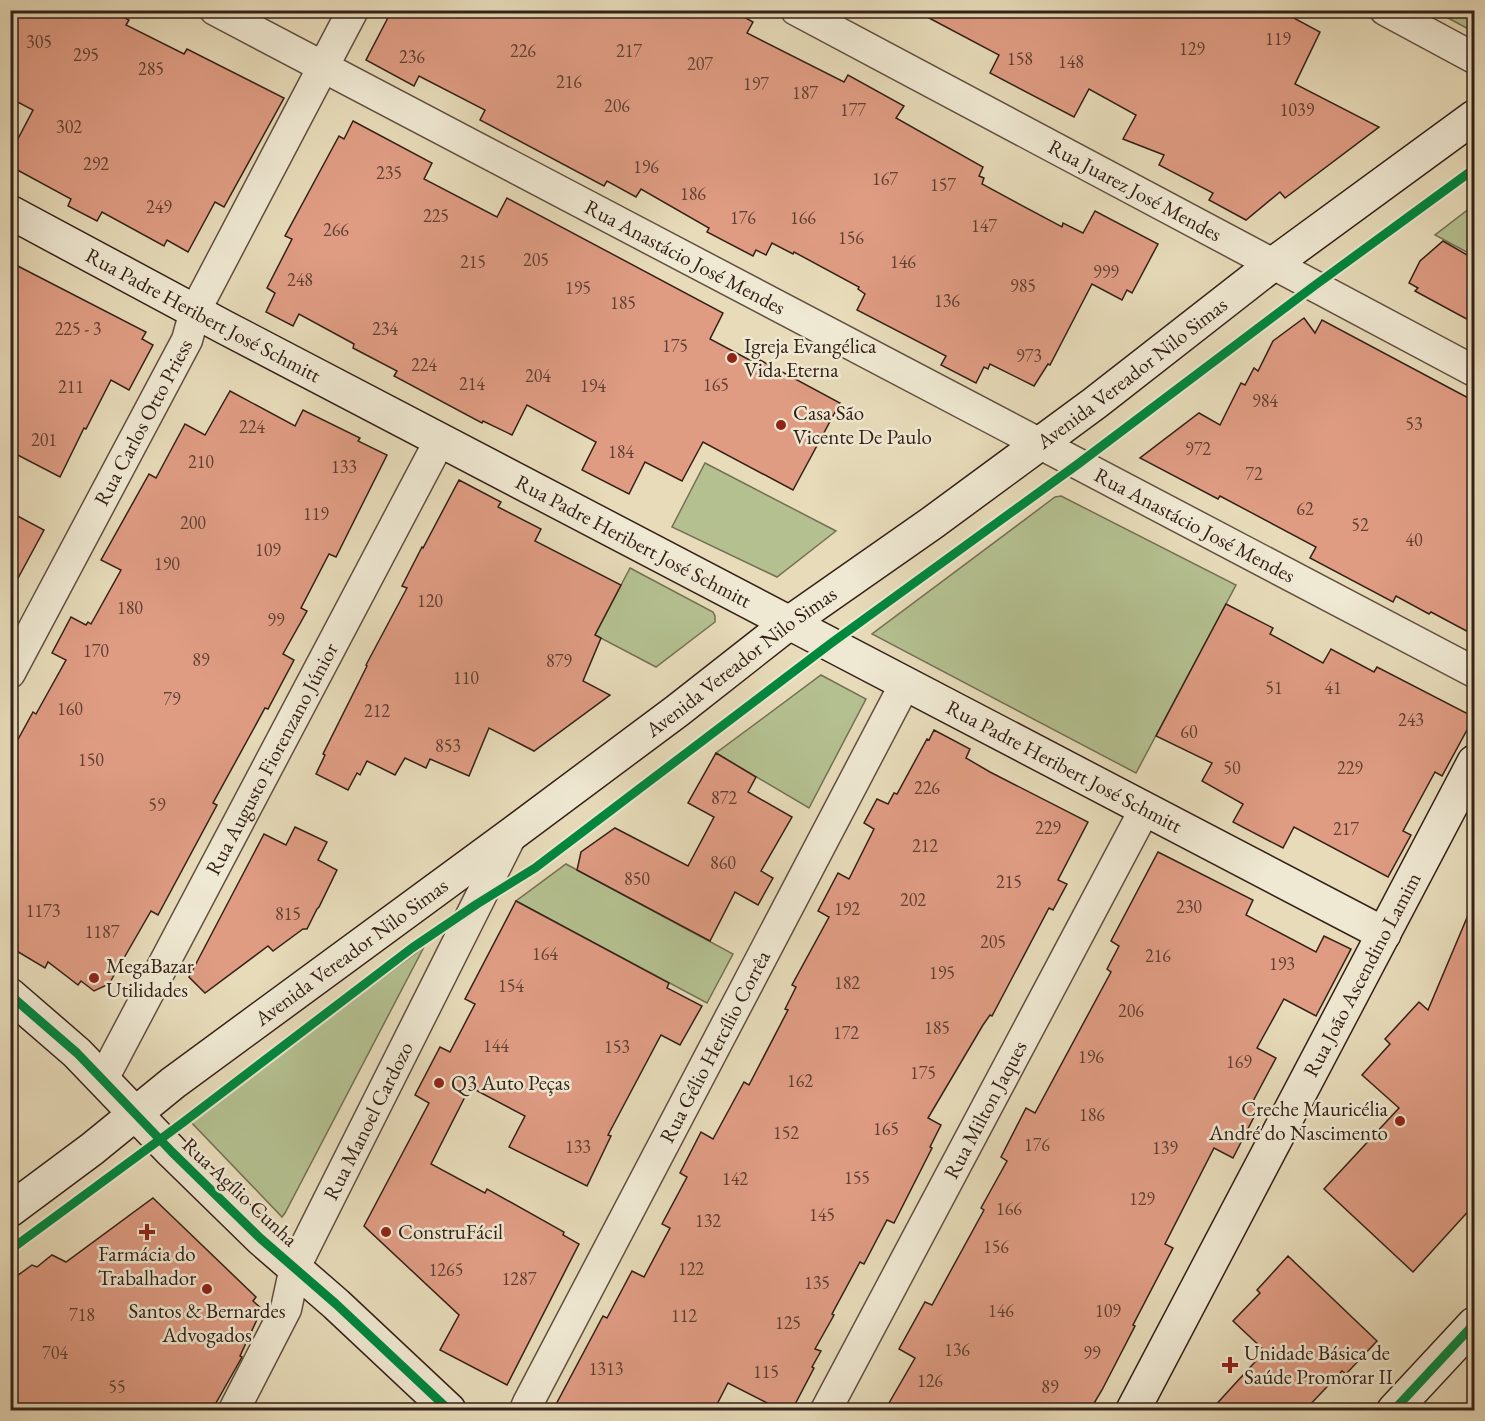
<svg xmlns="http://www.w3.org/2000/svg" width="1485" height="1421" viewBox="0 0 1485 1421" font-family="'EB Garamond',serif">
	<rect width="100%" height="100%" fill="#e7dbb9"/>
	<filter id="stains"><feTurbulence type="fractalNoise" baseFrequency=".00333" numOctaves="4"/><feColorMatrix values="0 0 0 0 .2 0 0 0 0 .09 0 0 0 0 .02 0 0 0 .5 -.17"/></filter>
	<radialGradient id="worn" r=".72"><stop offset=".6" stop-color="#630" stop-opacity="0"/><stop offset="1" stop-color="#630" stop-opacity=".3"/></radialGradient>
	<!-- green -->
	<g fill="#b4c090" stroke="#747054" stroke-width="1.5">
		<path d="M1435 11H1474V32Z"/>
		<path d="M1474 205V256L1435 235Z"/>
		<path d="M705 463 836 531 777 577 672 527Z"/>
		<path d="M1061 496 1236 585 1136 773 872 634 1055 497Z"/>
		<path d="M630 568 713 612 715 616V622L656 667 595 635Z"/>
		<path d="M821 675 866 699 809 808 716 753Z"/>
		<path d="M566 864 733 954 707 1003 516 901Z"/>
		<path d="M424 947 285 1213 282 1217 190 1121Z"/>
	</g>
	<!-- building -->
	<g fill="#df9c83" stroke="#352118" stroke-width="1.5">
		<path d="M10 10H110L129 20 126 25 184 54 187 49 284 98 224 207 215 202 188 252 167 240 164 246 102 212 97 221 68 206 71 199 10 166V154L33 110 10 98Z"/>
		<path d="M392 10H732L753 22 747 33 844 82 848 75 904 106 896 118 983 167 979 176 984 178 982 184 1062 227 1063 223 1083 233 1095 211 1158 244 1132 293 1127 290 1122 300 1092 284 1050 365 1048 364 1034 386 990 364 988 369 984 367 976 383 941 365 946 356 857 310 865 294 858 289 859 287 794 252 793 254 772 243 766 255 756 250 753 256 707 232 709 228 641 189 636 197 607 181 604 186 480 120 485 110 419 76 414 86 366 60Z"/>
		<path d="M914 10H1279L1320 32 1295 84 1379 127 1285 198 1280 192 1246 220 1209 200 1213 193 1159 165 1164 155 1123 139 1136 115 1089 89 1074 117 990 73 999 55Z"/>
		<path d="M353 121 432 163 424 179 497 217 507 198 723 313 710 339 757 364 760 360 840 403 793 490 703 442 682 481 645 462 629 494 582 470 596 442 527 405 512 435 483 421 482 423 394 376 397 371 353 348 354 344 299 314 293 326 266 312 275 293 267 288 292 239 285 236 339 136 344 139Z"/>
		<path d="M1443 241 1474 259V323L1415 291 1418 288 1409 283 1420 261Z"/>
		<path d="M10 262 146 332 142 339 153 345 129 390 111 380 86 429 84 428 60 477 10 451Z"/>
		<path d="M1304 318 1315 333 1322 320 1474 401V635L1431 612 1429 614 1396 596 1393 602 1310 558 1316 547 1220 496 1218 499 1140 458 1199 413 1220 425 1241 383 1245 385 1254 368 1258 371 1273 341Z"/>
		<path d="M230 391 295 426 303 410 360 438 358 441 387 455 336 557 329 554 301 608 307 611 283 654 294 660 268 709 265 708 213 803 217 805 158 915 151 911 109 984 94 991 81 981 78 985 48 962 45 968 10 947V754L33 712 36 714 66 660 52 653 71 617 86 625 88 622 91 624 121 570 101 560 149 474 156 478 185 424 205 435Z"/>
		<path d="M459 480 501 502 498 507 541 529 535 541 621 585 595 635 601 638 583 681 610 695 534 751 489 728 469 776 430 759 426 768 405 758 395 775 367 761 360 775 357 773 348 790 316 774 325 755 323 754 367 666 366 665 407 588 402 586 422 547 423 548Z"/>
		<path d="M10 512 44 530 10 593Z"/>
		<path d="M1226 604 1273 628 1270 634 1323 663 1331 649 1374 672 1377 667 1474 717 1442 776 1435 772 1403 831 1411 835 1388 877 1294 827 1283 848 1233 822 1243 804 1202 781 1212 763 1156 736Z"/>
		<path d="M934 730 970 749 966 758 990 772 1088 822 1058 880 1067 884 1053 910 1049 908 992 1016 990 1015 983 1025 928 1118 941 1125 930 1147 932 1148 894 1223 887 1220 864 1264 860 1262 832 1314 834 1315 815 1349 821 1351 812 1367 814 1368 792 1410H781L728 1383 714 1410H553L603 1316 607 1318 632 1271 644 1277 670 1228 662 1224 687 1177 680 1173 701 1132 713 1139 744 1082 749 1085 788 1010 785 1009 796 987 792 985 829 917 818 911 838 873 849 879 874 829 864 823 877 799 888 804 894 793 897 794 927 739 929 740Z"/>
		<path d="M716 753 756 777 748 792 792 817 761 871 773 878 758 905 735 892 710 941 577 870 581 852 615 828 688 866 714 817 688 803Z"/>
		<path d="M295 827 327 842 318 860 337 870 319 907 317 909 307 929H303L273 951 268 946 205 993 189 977 264 834 286 845Z"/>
		<path d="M1158 852 1253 900 1246 915 1316 952 1324 936 1351 949 1316 1016 1284 999 1257 1048 1276 1058 1251 1105 1258 1109 1233 1158 1214 1148 1165 1244 1173 1248 1133 1325 1135 1326 1102 1390 1090 1410H885L915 1358 899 1349 925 1302 932 1305 984 1210 981 1208 1007 1161 1001 1157 1026 1108 1035 1113 1111 972 1107 969 1119 946 1111 941Z"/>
		<path d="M516 901 669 983 667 988 702 1006 680 1045 661 1035 608 1135 611 1136 587 1186 509 1147 525 1116 470 1087 431 1164 485 1193 487 1189 564 1232 563 1235 579 1244 507 1385 440 1350 459 1315 364 1226 429 1103 415 1095 440 1047 450 1052 475 1004 465 999Z"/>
		<path d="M1474 901V1205L1413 1272 1324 1189 1399 1108 1362 1075 1390 1044 1385 1039 1419 1002 1428 1010Z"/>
		<path d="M153 1198 256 1297 253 1301 262 1309 240 1356 242 1357 212 1410H10V1281L32 1265 37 1267 52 1255 66 1262Z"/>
		<path d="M1288 1256 1377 1341 1346 1374 1342 1371 1305 1410H1211L1265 1351 1233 1321 1260 1293 1257 1290Z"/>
	</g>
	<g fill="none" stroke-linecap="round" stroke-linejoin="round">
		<defs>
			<g id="street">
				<path id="s1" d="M215 10 1474 672"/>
				<path id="s2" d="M796 10 1474 371"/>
				<path d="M1385 10 1474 58"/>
				<path id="s3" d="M10 673 187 340 195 311 353 10"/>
				<path id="s4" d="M103 1079 440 440"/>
				<path id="s5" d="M234 1410 286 1309 295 1267 512 834"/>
				<path id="s6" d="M525 1410 528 1403 905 684"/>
				<path id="s7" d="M826 1410 1145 809"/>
			</g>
			<g id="secondary">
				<path id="s8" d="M10 212 224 327 1384 934"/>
				<path d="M10 995 77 1053 172 1152 260 1238 336 1304 449 1410"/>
				<path id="s9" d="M10 1210 92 1149 173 1083 512 834 677 711 789 623 932 523 1095 403 1273 264 1474 117"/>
				<path id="s10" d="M1133 1410 1474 762"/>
				<path d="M1394 1410 1474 1324"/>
			</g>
		</defs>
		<!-- street casing -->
		<use href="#street" stroke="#625040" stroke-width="33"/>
		<!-- secondary casing -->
		<use href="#secondary" stroke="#352118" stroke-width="36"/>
		<!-- street -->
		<use href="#street" stroke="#efe8d2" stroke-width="30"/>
		<!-- secondary -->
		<use href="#secondary" stroke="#efe8d2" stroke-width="33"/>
		<defs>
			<g id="cycleway">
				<path d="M10 995 77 1053 172 1152 260 1238 336 1304 449 1410"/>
				<path d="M10 1250 181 1124 412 948 477 904 535 868 830 644 1078 464 1314 286 1474 169"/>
				<path d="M1394 1410 1474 1324"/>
			</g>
		</defs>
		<!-- cycleway casing -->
		<use href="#cycleway" stroke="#efe8d2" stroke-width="13"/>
		<!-- cycleway -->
		<use href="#cycleway" stroke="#00873e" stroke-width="9"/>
	</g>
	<!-- markers -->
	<g fill="#8f2418" stroke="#efe8d2" stroke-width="2">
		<circle cx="732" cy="358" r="6"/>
		<circle cx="781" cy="425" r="6"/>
		<circle cx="94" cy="978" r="6"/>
		<circle cx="439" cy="1083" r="6"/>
		<circle cx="1400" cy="1121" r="6"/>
		<path d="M144 1223h6v6h6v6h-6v6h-6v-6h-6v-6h6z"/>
		<circle cx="386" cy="1232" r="6"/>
		<circle cx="207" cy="1289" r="6"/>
		<path d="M1227 1356h6v6h6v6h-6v6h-6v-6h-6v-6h6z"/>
	</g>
	<g text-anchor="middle" stroke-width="5" stroke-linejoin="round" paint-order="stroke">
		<!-- number labels -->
		<g font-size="18" fill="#604033">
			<text x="1278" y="45">119</text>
			<text x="39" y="48">305</text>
			<text x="1192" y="55">129</text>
			<text x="523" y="57">226</text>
			<text x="629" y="57">217</text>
			<text x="86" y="61">295</text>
			<text x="412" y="63">236</text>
			<text x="1020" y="65">158</text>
			<text x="1071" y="68">148</text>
			<text x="700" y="70">207</text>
			<text x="151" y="75">285</text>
			<text x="569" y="88">216</text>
			<text x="756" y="90">197</text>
			<text x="805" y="99">187</text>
			<text x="617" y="112">206</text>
			<text x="853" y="116">177</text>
			<text x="1297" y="116">1039</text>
			<text x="69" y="133">302</text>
			<text x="96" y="170">292</text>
			<text x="646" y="173">196</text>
			<text x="389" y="179">235</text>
			<text x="885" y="185">167</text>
			<text x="943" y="191">157</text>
			<text x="693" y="200">186</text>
			<text x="159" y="213">249</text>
			<text x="436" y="222">225</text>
			<text x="743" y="224">176</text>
			<text x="803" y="224">166</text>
			<text x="984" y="232">147</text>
			<text x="336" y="236">266</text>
			<text x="851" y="244">156</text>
			<text x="536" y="266">205</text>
			<text x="473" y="268">215</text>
			<text x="903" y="268">146</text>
			<text x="1106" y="278">999</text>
			<text x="300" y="286">248</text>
			<text x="1023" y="292">985</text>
			<text x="578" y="294">195</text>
			<text x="947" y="307">136</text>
			<text x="623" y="309">185</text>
			<text x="78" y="335">225 - 3</text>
			<text x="385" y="335">234</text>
			<text x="675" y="352">175</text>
			<text x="1029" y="362">973</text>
			<text x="424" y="371">224</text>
			<text x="538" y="382">204</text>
			<text x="472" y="390">214</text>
			<text x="716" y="391">165</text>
			<text x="593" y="392">194</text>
			<text x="71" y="393">211</text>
			<text x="1265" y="407">984</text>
			<text x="1414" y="430">53</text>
			<text x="252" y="433">224</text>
			<text x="44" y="446">201</text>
			<text x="1198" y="455">972</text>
			<text x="621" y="458">184</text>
			<text x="201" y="468">210</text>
			<text x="344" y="473">133</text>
			<text x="1254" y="480">72</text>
			<text x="1305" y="515">62</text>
			<text x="316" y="520">119</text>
			<text x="193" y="529">200</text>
			<text x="1360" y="531">52</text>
			<text x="1414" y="546">40</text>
			<text x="268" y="556">109</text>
			<text x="167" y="570">190</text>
			<text x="430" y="607">120</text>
			<text x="130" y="614">180</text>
			<text x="276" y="626">99</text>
			<text x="96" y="657">170</text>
			<text x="201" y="666">89</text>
			<text x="559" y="667">879</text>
			<text x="466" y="684">110</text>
			<text x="1274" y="694">51</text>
			<text x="1333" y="694">41</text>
			<text x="172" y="705">79</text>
			<text x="70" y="715">160</text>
			<text x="377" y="717">212</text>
			<text x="1411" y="726">243</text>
			<text x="1189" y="738">60</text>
			<text x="448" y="752">853</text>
			<text x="91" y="766">150</text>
			<text x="1232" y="774">50</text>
			<text x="1350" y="774">229</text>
			<text x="927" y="794">226</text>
			<text x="724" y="804">872</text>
			<text x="157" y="811">59</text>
			<text x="1048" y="834">229</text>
			<text x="1346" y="835">217</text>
			<text x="925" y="852">212</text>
			<text x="723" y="869">860</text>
			<text x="637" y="885">850</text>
			<text x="1009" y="888">215</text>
			<text x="913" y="906">202</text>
			<text x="1189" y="913">230</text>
			<text x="847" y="915">192</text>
			<text x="43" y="917">1173</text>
			<text x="288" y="920">815</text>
			<text x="102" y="938">1187</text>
			<text x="993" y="948">205</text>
			<text x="545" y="960">164</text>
			<text x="1158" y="962">216</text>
			<text x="1282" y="970">193</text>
			<text x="942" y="979">195</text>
			<text x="847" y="989">182</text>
			<text x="511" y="992">154</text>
			<text x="1131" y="1017">206</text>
			<text x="937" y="1034">185</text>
			<text x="846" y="1039">172</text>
			<text x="496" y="1052">144</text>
			<text x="617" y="1053">153</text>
			<text x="1091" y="1063">196</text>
			<text x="1239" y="1068">169</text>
			<text x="923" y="1079">175</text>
			<text x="800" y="1087">162</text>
			<text x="1092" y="1121">186</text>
			<text x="886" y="1135">165</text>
			<text x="786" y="1139">152</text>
			<text x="1037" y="1151">176</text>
			<text x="578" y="1153">133</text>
			<text x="1165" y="1154">139</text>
			<text x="857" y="1184">155</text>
			<text x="735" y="1185">142</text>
			<text x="1142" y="1205">129</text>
			<text x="1009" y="1215">166</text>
			<text x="822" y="1221">145</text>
			<text x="708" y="1227">132</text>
			<text x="996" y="1253">156</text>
			<text x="691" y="1275">122</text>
			<text x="446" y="1276">1265</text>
			<text x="519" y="1285">1287</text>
			<text x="817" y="1289">135</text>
			<text x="1001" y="1317">146</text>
			<text x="1108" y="1317">109</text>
			<text x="82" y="1321">718</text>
			<text x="684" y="1322">112</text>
			<text x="788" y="1329">125</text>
			<text x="957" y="1356">136</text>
			<text x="55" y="1359">704</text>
			<text x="1092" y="1359">99</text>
			<text x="606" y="1375">1313</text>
			<text x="766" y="1378">115</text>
			<text x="930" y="1387">126</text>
			<text x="117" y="1393">55</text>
			<text x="1050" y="1393">89</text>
		</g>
		<!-- street labels -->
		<g font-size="21" fill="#352118" stroke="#efe8d2">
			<text dy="7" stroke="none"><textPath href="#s2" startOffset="384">Rua Juarez José Mendes</textPath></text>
			<text dy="7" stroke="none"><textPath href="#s1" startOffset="531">Rua Anastácio José Mendes</textPath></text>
			<text dy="7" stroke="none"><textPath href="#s8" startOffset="219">Rua Padre Heribert José Schmitt</textPath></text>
			<text dy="7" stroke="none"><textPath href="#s9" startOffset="1400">Avenida Vereador Nilo Simas</textPath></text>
			<text dy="7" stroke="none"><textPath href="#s3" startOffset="284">Rua Carlos Otto Priess</textPath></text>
			<text dy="7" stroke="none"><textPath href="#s1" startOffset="1107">Rua Anastácio José Mendes</textPath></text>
			<text dy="7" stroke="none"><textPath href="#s8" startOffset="705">Rua Padre Heribert José Schmitt</textPath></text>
			<text dy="7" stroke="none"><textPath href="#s9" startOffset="914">Avenida Vereador Nilo Simas</textPath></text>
			<text dy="7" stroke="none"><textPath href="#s4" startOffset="362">Rua Augusto Fiorenzano Júnior</textPath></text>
			<text dy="7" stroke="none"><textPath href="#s8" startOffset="1191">Rua Padre Heribert José Schmitt</textPath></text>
			<text dy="7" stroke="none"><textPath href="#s9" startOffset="428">Avenida Vereador Nilo Simas</textPath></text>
			<text dy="7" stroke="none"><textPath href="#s10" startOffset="492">Rua João Ascendino Lamim</textPath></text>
			<text dy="7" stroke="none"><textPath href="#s6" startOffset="410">Rua Gélio Hercílio Corrêa</textPath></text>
			<text dy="7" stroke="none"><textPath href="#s7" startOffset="340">Rua Milton Jaques</textPath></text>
			<text dy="7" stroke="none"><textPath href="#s5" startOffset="320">Rua Manoel Cardozo</textPath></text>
			<text transform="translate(240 1192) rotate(43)" y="7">Rua Agílio Cunha</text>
		</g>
		<!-- poi labels -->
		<g font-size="21" fill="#352118" stroke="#efe8d2" text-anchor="start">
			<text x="744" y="353">Igreja Evangélica<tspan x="744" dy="24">Vida Eterna</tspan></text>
			<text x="793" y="420">Casa São<tspan x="793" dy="24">Vicente De Paulo</tspan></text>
			<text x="106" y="973">MegaBazar<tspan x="106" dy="24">Utilidades</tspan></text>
			<text x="451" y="1090">Q3 Auto Peças</text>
			<text x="1388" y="1116" text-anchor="end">Creche Mauricélia<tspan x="1388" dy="24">André do Nascimento</tspan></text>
			<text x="398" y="1239">ConstruFácil</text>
			<text x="147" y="1261" text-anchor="middle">Farmácia do<tspan x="147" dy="24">Trabalhador</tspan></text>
			<text x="207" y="1318" text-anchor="middle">Santos &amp; Bernardes<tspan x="207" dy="24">Advogados</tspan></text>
			<text x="1244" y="1360">Unidade Básica de<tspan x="1244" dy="24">Saúde Promorar II</tspan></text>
		</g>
	</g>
	<!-- margin -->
	<rect width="1485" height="1421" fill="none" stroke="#e7dbb9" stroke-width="36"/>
	<rect x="12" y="12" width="1461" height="1397" fill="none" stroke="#352118" stroke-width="3"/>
	<rect x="18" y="18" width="1449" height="1385" fill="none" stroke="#352118" stroke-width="1.5"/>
	<rect width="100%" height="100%" filter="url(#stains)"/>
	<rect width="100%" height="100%" fill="url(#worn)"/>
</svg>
